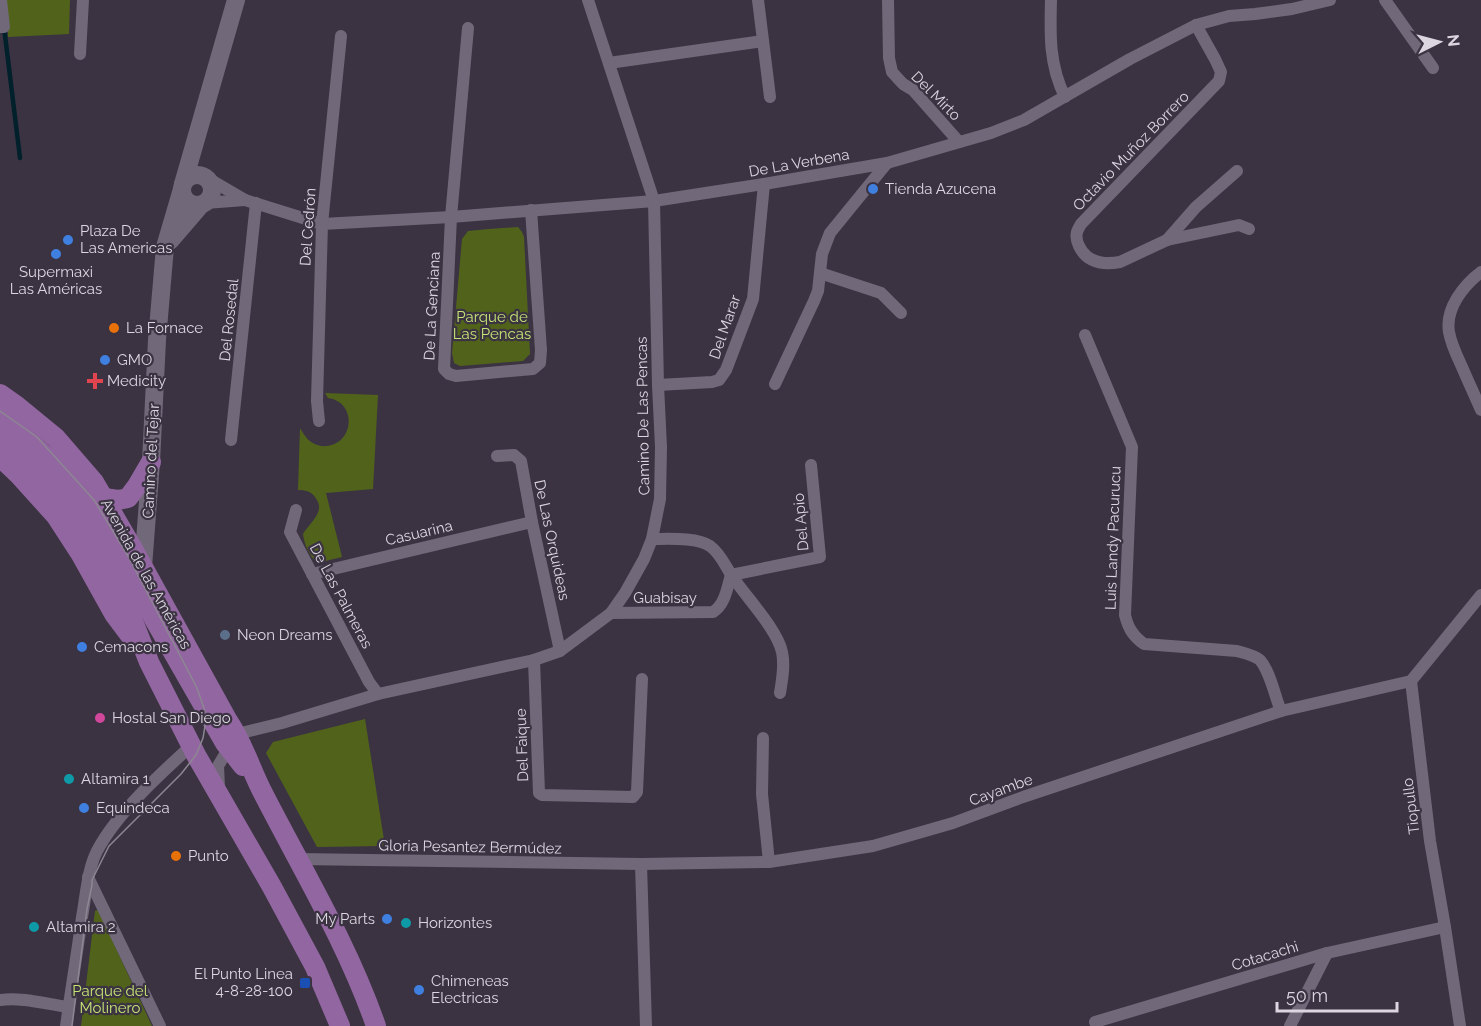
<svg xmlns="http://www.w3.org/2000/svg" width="1481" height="1026" viewBox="0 0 1481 1026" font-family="Raleway,sans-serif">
	<rect width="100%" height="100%" fill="#3b3342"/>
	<!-- green -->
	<g fill="#51631b">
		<path d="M5 0H70L69 34 8 37V19Z"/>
		<path d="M518 227 522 232 524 237 530 354 523 361 460 366 454 363 452 353 462 239 468 231 489 229Z"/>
		<path d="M325 393 378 395 373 489 326 493 342 557 317 563C310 557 304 544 303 534 309 523 327 512 315 497 311 491 305 490 298 490L300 428C305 437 310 444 321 446 354 449 359 402 328 398Z"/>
		<path d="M365 719 385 846 317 847 266 753 273 742Z"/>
		<path d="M97 910 99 912 152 1026H81L95 911Z"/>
	</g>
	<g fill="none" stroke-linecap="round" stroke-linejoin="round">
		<!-- stream -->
		<path stroke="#00212b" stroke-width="4.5" d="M4 27 20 158"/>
		<!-- street -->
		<g stroke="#716879" stroke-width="12">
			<path d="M758 0 770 97"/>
			<path d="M888 0 889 58 892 72 903 84 913 90 959 142"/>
			<path d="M1051 0C1050 34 1049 65 1065 97"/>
			<path d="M1385 0 1433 68"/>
			<path d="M1196 25 1215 59 1221 72 1219 81 1081 224C1080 226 1078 229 1077 232 1076 236 1077 242 1079 246 1087 263 1103 265 1120 262L1167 240 1239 225 1249 229"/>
			<path d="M0 27H4L1 0"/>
			<path d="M468 28 451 217 444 369 449 374 456 376 533 369 540 363 541 350 531 210"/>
			<path d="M80 54 83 0"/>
			<path d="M609 63 763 41"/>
			<path d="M209 179 245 200 322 224 451 217 654 201 764 184 887 163 991 133 1024 120 1130 59 1196 25 1229 16 1255 14 1292 9 1330 0"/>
			<path d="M205 203 245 200"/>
			<path d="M1167 240 1196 207 1237 171"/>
			<path d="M1481 272C1464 285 1445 308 1449 332 1451 344 1457 356 1462 367 1468 381 1475 396 1481 410"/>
			<path d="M820 273 881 293 901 313"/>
			<path d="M1085 335 1132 447 1125 615C1128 628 1133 636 1144 644L1237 651C1244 653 1254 655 1260 660 1270 671 1275 697 1281 711"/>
			<path d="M775 384 814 301 818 291 822 254 830 233 887 163"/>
			<path d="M658 385 712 382 719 380 726 370 753 299 764 184"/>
			<path d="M319 421 317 401 322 224 341 36"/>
			<path d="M231 440 256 203"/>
			<path d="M497 456 514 455 521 461 532 522 560 651"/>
			<path d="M296 510 290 532 369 682 378 694"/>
			<path d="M652 539C668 539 697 537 710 546 721 554 725 566 732 576 746 597 777 629 782 652 785 666 782 680 780 693"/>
			<path d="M312 574 532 522"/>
			<path d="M611 613 713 612C725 605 727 588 731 575L820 557 811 465"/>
			<path d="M534 660 539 793 542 795 633 797 637 792 642 679"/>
			<path d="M1411 681 1430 841 1445 927 1460 1026"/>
			<path d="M763 738 762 794 769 862"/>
			<path d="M219 787 218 766 237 734 282 723 378 694 534 660 560 651 611 613 625 593 644 559 652 539 660 499 661 447 658 385 654 201 588 0"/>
			<path d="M298 859 641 864 769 862 873 846 953 823 1023 797 1281 711 1411 681 1481 595"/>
			<path d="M641 864 646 1026"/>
			<path d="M88 877 160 1026"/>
			<path d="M0 1000C22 997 46 1004 68 1007"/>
			<path d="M1095 1022 1327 953 1445 927"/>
			<path d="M66 1026C71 990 77 954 82 917 86 896 87 871 97 851 117 813 160 774 191 746"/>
			<path d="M1290 1026 1327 953"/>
		</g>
		<!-- secondary -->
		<g stroke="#716879" stroke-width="18">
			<circle cx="197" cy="190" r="15"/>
			<path d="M183 184 236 0"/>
			<path d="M170 241 201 205"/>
			<path d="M143 567 151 462 157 340 165 247 182 189"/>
		</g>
		<!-- primary -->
		<g stroke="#9266a0" stroke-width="20">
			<path d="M0 394 17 406 56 438 94 482 132 547 228 721C244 744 251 771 264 795 303 871 348 945 376 1026"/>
			<path d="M0 416 45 455 76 490 123 558 154 619 225 743 243 766"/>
			<path d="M0 438 21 456 68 504 101 554 124 598 149 662 196 755 272 887 315 967 340 1026"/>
			<path d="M0 457 19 475 56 516 80 553 114 614 132 638"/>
			<path d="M104 498 118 500 128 498 137 486 151 462"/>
		</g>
		<!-- tram -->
		<path stroke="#8d8793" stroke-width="1.5" d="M0 411 37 437 94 500 128 556 197 688 204 708 206 720 203 738 196 755 181 774 109 846 92 880V885L87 909 72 1026"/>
	</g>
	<!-- markers -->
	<g fill="#3f7fe0" stroke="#3b3342" stroke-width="2">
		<circle cx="873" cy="189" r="6"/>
		<circle cx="68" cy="240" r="6"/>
		<circle cx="56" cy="254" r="6"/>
		<circle cx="105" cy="360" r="6"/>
		<circle cx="82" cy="647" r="6"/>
		<circle cx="84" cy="808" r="6"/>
		<circle cx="387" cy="919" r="6"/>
		<circle cx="419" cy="990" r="6"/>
	</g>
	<g fill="#e8710a" stroke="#3b3342" stroke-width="2">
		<circle cx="114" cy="328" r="6"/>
		<circle cx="176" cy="856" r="6"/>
	</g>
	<path fill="#e0444e" stroke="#3b3342" stroke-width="2" d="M92 372h6v6h6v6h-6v6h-6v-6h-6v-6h6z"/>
	<circle fill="#5c6f8a" stroke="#3b3342" stroke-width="2" cx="225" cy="635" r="6"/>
	<circle fill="#d1479c" stroke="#3b3342" stroke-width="2" cx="100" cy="718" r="6"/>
	<g fill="#0f9aa8" stroke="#3b3342" stroke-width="2">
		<circle cx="69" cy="779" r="6"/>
		<circle cx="406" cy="923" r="6"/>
		<circle cx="34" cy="927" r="6"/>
	</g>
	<rect fill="#1a4fb4" stroke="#3b3342" stroke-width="2" x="299" y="977" width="12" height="12" rx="3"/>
	<g text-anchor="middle" stroke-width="4.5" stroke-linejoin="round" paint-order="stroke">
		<!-- street labels -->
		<g font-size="15" fill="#dbd6e0" stroke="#3b3342">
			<text transform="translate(936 96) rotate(45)" y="5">Del Mirto</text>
			<text transform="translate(1131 151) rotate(-46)" y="5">Octavio Muñoz Borrero</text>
			<text transform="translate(799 163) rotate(-10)" y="5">De La Verbena</text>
			<text transform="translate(308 227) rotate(-86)" y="5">Del Cedrón</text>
			<text transform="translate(432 306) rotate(-87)" y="5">De La Genciana</text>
			<text transform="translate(229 320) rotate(-84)" y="5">Del Rosedal</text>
			<text transform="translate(725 327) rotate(-71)" y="5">Del Marar</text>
			<text transform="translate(643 416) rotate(-91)" y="5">Camino De Las Pencas</text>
			<text transform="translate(151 461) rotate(-87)" y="5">Camino del Tejar</text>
			<text transform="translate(801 522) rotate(-95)" y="5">Del Apio</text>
			<text transform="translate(419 533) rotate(-13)" y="5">Casuarina</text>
			<text transform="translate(1113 538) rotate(-88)" y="5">Luis Landy Pacurucu</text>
			<text transform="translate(552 540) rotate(78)" y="5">De Las Orquideas</text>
			<text transform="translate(146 574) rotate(61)" y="5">Avenida de las Américas</text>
			<text transform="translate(341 596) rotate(62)" y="5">De Las Palmeras</text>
			<text x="665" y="603">Guabisay</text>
			<text transform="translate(522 745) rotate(-92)" y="5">Del Faique</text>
			<text transform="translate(1001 790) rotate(-20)" y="5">Cayambe</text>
			<text transform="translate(1411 806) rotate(-97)" y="5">Tiopullo</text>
			<text transform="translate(470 847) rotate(1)" y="5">Gloria Pesantez Bermúdez</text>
			<text transform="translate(1265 956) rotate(-17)" y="5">Cotacachi</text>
		</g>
		<!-- poi labels -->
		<g font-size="15" fill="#dbd6e0" stroke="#3b3342" text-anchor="start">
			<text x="885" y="194">Tienda Azucena</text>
			<text x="80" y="236">Plaza De<tspan x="80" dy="17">Las Americas</tspan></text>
			<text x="56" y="277" text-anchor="middle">Supermaxi<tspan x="56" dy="17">Las Américas</tspan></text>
			<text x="126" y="333">La Fornace</text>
			<text x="117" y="365">GMO</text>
			<text x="107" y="386">Medicity</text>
			<text x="237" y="640">Neon Dreams</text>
			<text x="94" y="652">Cemacons</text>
			<text x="112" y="723">Hostal San Diego</text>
			<text x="81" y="784">Altamira 1</text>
			<text x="96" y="813">Equindeca</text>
			<text x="188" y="861">Punto</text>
			<text x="375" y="924" text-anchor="end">My Parts</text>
			<text x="418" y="928">Horizontes</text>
			<text x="46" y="932">Altamira 2</text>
			<text x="293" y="979" text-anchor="end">El Punto Linea<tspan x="293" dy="17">4-8-28-100</tspan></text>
			<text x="431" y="986">Chimeneas<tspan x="431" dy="17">Electricas</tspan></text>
		</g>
		<!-- park labels -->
		<g font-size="15" fill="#c4e475" stroke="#3b3342">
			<text x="492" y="322">Parque de<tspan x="492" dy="17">Las Pencas</tspan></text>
			<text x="110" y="996">Parque del<tspan x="110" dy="17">Molinero</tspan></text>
		</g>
	</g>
	<!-- north arrow -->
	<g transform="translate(1439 42) rotate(84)" stroke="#3b3342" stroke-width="4.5" paint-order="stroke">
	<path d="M0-4.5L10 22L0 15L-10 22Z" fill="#dbd6e0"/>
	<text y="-9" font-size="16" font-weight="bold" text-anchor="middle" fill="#dbd6e0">N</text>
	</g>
	<!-- scale -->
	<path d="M1277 1002v9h120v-9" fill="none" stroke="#dbd6e0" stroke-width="3"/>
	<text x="1286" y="1002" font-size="18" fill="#dbd6e0" stroke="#3b3342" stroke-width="4.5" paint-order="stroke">50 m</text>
</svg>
